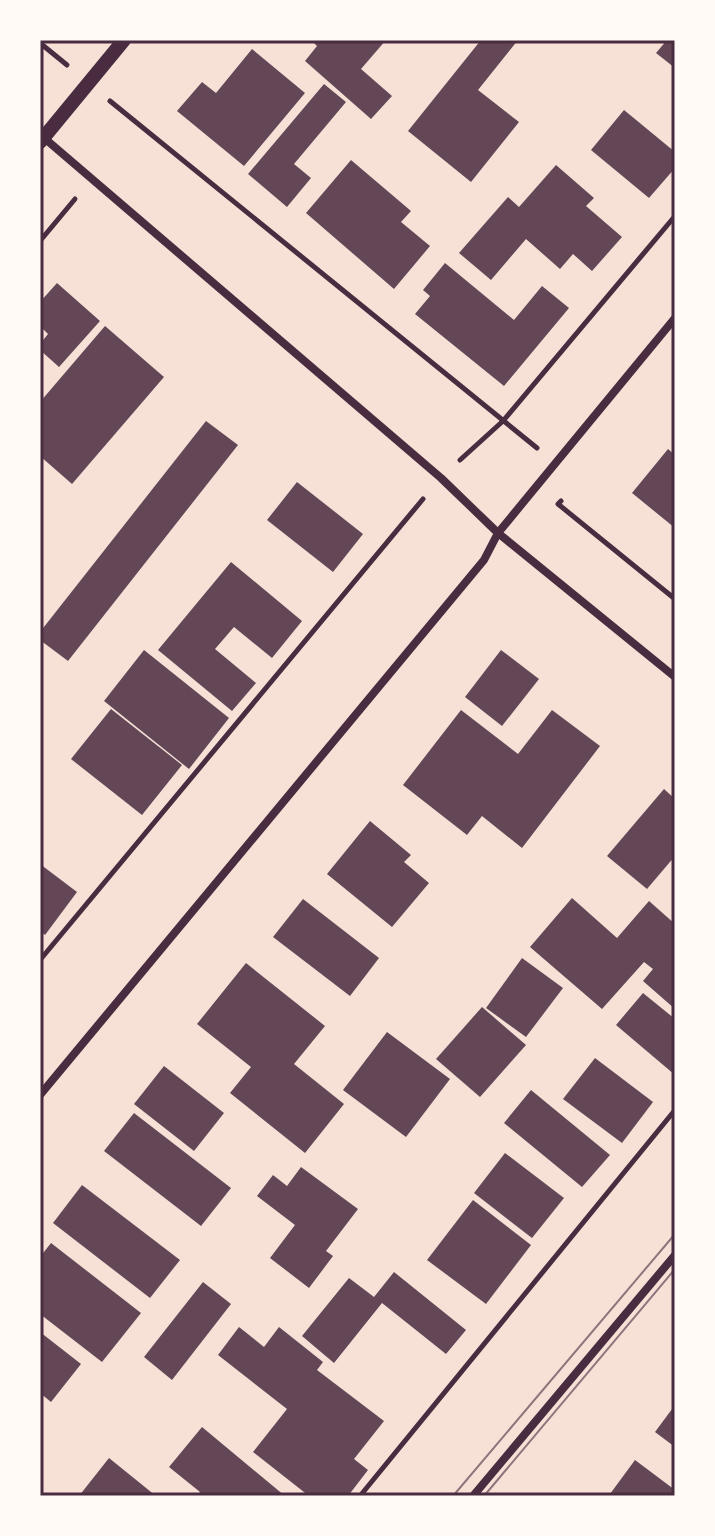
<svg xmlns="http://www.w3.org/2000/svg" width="715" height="1536" viewBox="0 0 715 1536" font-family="Merriweather,serif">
	<rect width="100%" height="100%" fill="#f7e1d7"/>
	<!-- building -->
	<g fill="#644757">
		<path d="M311 40H386L361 69 392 96 371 119 305 61 317 46Z"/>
		<path d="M481 40H518L478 90 519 122 471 182 408 131Z"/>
		<path d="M667 40H675V68L656 53Z"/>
		<path d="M252 49 305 93 244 166 177 111 202 82 216 93Z"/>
		<path d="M324 84 346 102 294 164 311 178 287 207 248 174Z"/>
		<path d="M624 110 675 152V168L649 198 591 150Z"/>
		<path d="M351 160 411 211 401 222 430 246 394 289 306 213Z"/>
		<path d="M556 165 594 198 586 206 622 237 592 271 573 254 560 269 526 239 491 280 459 253 508 197 519 207Z"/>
		<path d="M445 263 514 320 542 286 569 308 504 386 415 314 430 296 423 290Z"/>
		<path d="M57 283 100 321 59 367 40 350V344L48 334 40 326V302Z"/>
		<path d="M105 326 164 377 72 484 40 456V402Z"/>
		<path d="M206 421 238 445 68 661 40 640V632Z"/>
		<path d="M668 449 675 455V528L632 493Z"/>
		<path d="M297 482 363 534 333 572 267 520Z"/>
		<path d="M231 562 302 621 272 658 234 627 215 649 256 683 232 711 158 650Z"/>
		<path d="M144 650 229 718 189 769 104 701Z"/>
		<path d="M501 650 539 679 502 726 465 697Z"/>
		<path d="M111 709 182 765 142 815 71 759Z"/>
		<path d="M461 710 518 754 552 710 600 746 522 848 482 816 467 835 403 785Z"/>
		<path d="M664 789 675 799V856L647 889 607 856Z"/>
		<path d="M370 821 411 855 404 862 429 883 392 927 327 874Z"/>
		<path d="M40 864 77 892 45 935 40 931Z"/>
		<path d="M572 898 617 938 649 901 675 924V1009L643 981 653 969 644 962 602 1009 530 947Z"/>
		<path d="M303 899 379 958 350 996 273 937Z"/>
		<path d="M522 958 563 988 526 1037 486 1008Z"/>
		<path d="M246 963 325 1026 294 1064 344 1104 305 1153 230 1093 251 1067 197 1024Z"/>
		<path d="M643 993 675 1019V1075L616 1025Z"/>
		<path d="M482 1007 526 1045 480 1097 436 1059Z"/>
		<path d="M387 1032 450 1079 406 1137 343 1090Z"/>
		<path d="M595 1058 653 1102 622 1143 563 1099Z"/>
		<path d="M164 1066 224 1113 194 1151 134 1104Z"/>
		<path d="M531 1090 610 1155 582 1187 504 1123Z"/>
		<path d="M134 1113 231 1188 201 1226 104 1151Z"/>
		<path d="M505 1153 564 1198 532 1238 474 1193Z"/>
		<path d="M301 1167 358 1209 326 1251 333 1256 309 1288 270 1258 295 1225 257 1196 273 1175 287 1186Z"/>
		<path d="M82 1185 180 1260 150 1298 53 1223Z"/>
		<path d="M473 1200 531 1245 486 1304 427 1260Z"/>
		<path d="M51 1243 141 1313 102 1362 40 1314V1257Z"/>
		<path d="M394 1272 466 1330 446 1354 382 1303 334 1363 302 1336 349 1278 374 1297Z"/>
		<path d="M203 1282 231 1304 172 1380 144 1357Z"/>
		<path d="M239 1327 264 1347 279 1327 323 1362 317 1370 384 1421 354 1459 368 1470 348 1496H309L253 1452 287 1409 218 1355Z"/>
		<path d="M40 1332 81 1364 51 1402 40 1393Z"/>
		<path d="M675 1405V1447L655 1432Z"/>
		<path d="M202 1427 285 1496H197L200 1492 169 1467Z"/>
		<path d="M109 1458 156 1496H79Z"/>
		<path d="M635 1460 675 1490V1496L610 1494Z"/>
	</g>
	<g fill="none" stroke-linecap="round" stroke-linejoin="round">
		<!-- path -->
		<g stroke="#4a2c40" stroke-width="5">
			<path d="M40 43 67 65"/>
			<path d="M110 101 537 448"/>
			<path d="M40 241 75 199"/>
			<path d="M460 460 503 421 675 216"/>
			<path d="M561 501 558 504 675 599"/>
			<path d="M40 960 423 499"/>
			<path d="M360 1496 675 1110"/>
		</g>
		<!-- minor -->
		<g stroke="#4a2c40" stroke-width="8">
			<path d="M43 137 441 478 498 533 675 677"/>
			<path d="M40 1095 484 560 498 533 675 318"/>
			<path d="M473 1496 675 1255"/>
		</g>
		<!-- tertiary -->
		<path stroke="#4a2c40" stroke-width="14" d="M40 142 124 40"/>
		<!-- tram -->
		<g stroke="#8f747c" stroke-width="2">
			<path d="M453 1496 675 1234"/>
			<path d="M484 1496 675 1269"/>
		</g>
	</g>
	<!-- border -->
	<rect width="715" height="1536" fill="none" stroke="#fffaf5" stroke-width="84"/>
	<rect x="42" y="42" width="631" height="1452" fill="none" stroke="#4a2c40" stroke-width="3"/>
</svg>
